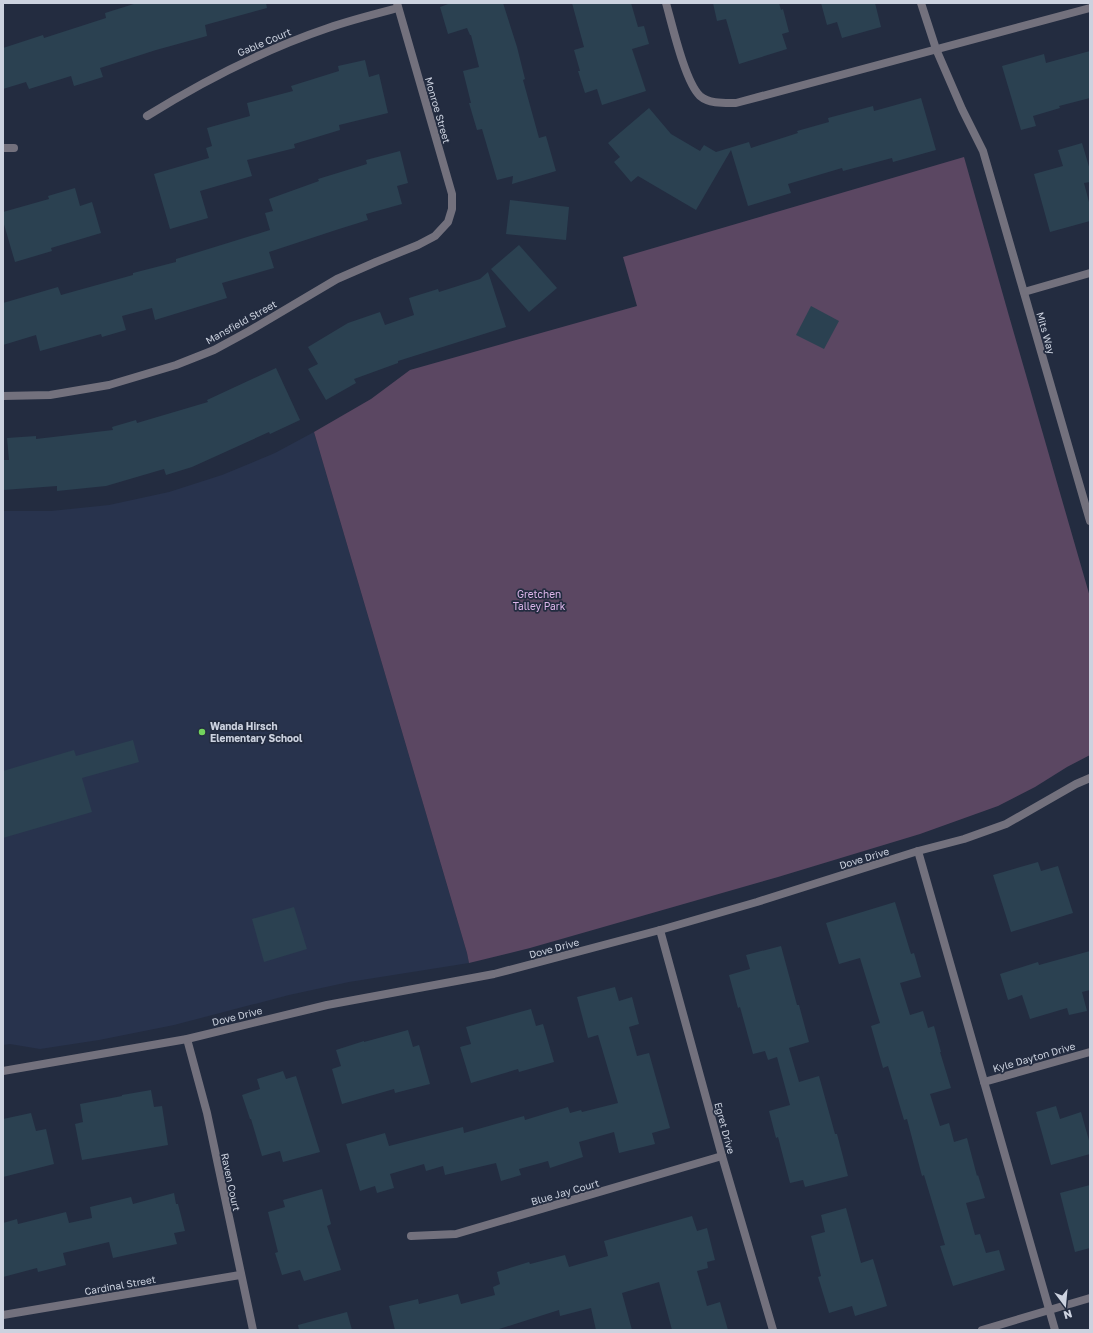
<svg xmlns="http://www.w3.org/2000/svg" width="1093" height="1333" viewBox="0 0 1093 1333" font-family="'Golos Text',sans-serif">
	<rect width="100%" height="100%" fill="#232c40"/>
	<!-- built -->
	<path fill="#28334d" d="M314 432 467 953 469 963 349 982 289 995 174 1025 99 1040 40 1049 10 1044 3 1045V511H51L109 505 169 492 222 475 275 453Z"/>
	<!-- green -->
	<path fill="#5b4762" d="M964 157 1009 316 1090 597V755L1067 767 1035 787 998 806 920 834 778 877 530 948 469 963 467 953 314 432 371 399 410 370 637 306 623 257Z"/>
	<!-- building -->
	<g fill="#2b4151">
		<path d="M137 3H266L267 8 205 25 207 36 156 50 100 68 103 77 74 86 71 76 29 89 26 82 3 89V48L43 35 44 38 106 18 105 13Z"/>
		<path d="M451 3H503L517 47 525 79 523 80 539 138 546 136 556 171 512 184 513 176 497 180 482 129 477 130 469 103H471L463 71 479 67 471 35H470L467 28 448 34 440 7Z"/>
		<path d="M572 3H631L638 27 644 26 649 44 632 49 646 91 602 105 597 89 585 93 578 71H580L574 50 584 47Z"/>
		<path d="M713 3H779L781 10 783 9 789 32 782 34 787 49 739 64 726 19 717 21Z"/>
		<path d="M821 3H875L881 27 842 38 837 22 827 25Z"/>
		<path d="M1090 51V98L1059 106 1060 108 1033 116 1036 126 1021 130 1002 66 1044 54 1046 63Z"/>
		<path d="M365 60 369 77 379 74 388 113 339 125 340 130 294 144 295 148 247 160 252 176 200 191 208 218 170 229 154 174 209 158 206 148 212 146 207 128 250 116 247 103 293 91 291 86 339 71 338 66Z"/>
		<path d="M921 98 936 150 893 162 892 158 843 171 842 168 788 184 791 193 748 206 731 150 696 210 638 176 631 182 614 162 620 157 608 143 649 108 671 134 700 151 704 145 716 152 749 142 751 148 798 133 797 131 829 122 828 118 873 106 874 111Z"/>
		<path d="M1082 143 1090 170V182L1084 183 1090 206V221L1050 232 1034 174 1063 166 1058 150Z"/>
		<path d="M400 151 408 183 397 186 402 204 366 214 368 220 339 229 269 252 274 268 222 283 227 298 155 320 152 308 122 316 126 330 102 337 101 334 40 351 36 335 3 345V303L58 287 61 295 133 275V273L176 262V259L270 230 265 213 273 211 269 199 319 181 318 179 367 164 366 160Z"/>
		<path d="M75 188 80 206 92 202 101 233 51 248 52 251 15 262 3 221V212L49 199 48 196Z"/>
		<path d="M510 200 569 207 566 240 506 234Z"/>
		<path d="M519 245 557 288 529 312 491 269Z"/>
		<path d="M488 272 506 327 398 361V363L354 379 356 383 326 400 308 369 318 364 308 347 348 323 380 312 385 325 414 315 409 298 438 289 439 292 480 279Z"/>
		<path d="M811 306 839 321 824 349 796 335Z"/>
		<path d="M276 368 300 420 270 434 269 432 192 467 166 475 164 469 106 486 57 491V486L3 490V460H9L7 438 36 436V439L113 430 112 427 136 420 137 423 208 402 207 400Z"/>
		<path d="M133 740 139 762 82 778 92 812 3 838V771L74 750 76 756Z"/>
		<path d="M1038 862 1041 871 1058 866 1073 913 1011 932 993 875Z"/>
		<path d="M895 902 911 954 914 953 921 977 900 983 910 1015 923 1011 928 1028 934 1026 941 1052H940L951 1088 930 1094 940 1126 949 1123 954 1142 967 1138 977 1176 978 1175 985 1198 966 1203 975 1235 980 1234 986 1253 999 1250 1005 1270 953 1286 940 1246 945 1245 924 1175 922 1176 907 1119 904 1120 888 1066 883 1068 871 1026 880 1023 860 958 839 964 826 923Z"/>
		<path d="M294 907 307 949 264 962 252 919Z"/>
		<path d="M781 946 797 1005H799L809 1042 789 1048 799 1082 819 1076 835 1134H837L848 1176 805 1187 803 1180 790 1183 778 1137 776 1138 769 1111 790 1105 777 1057 768 1060 765 1051 753 1054 740 1007 738 1008 729 975 750 969 746 955Z"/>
		<path d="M1090 951V990L1082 992 1087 1011 1069 1015 1067 1008 1030 1019 1022 995 1008 1000 1000 974 1038 962 1039 965Z"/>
		<path d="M615 987 619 1001 632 997 639 1024 629 1027 637 1056 649 1053 670 1128 652 1133 655 1144 619 1153 614 1132 579 1142 583 1157 550 1168 548 1161 519 1169 521 1175 501 1181 496 1163 445 1175 443 1166 426 1171 424 1164 390 1174 394 1188 377 1193 375 1186 360 1191 346 1144 385 1133 389 1146 463 1127 464 1133 524 1116 525 1120 568 1107 570 1113 581 1110 582 1112 618 1103 598 1035 588 1038 577 997Z"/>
		<path d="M531 1009 536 1026 543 1024 554 1062 519 1072 518 1069 471 1083 460 1047 471 1044 466 1027Z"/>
		<path d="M408 1030 413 1047 419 1045 430 1084 395 1093 394 1089 342 1104 332 1069 341 1066 336 1050 364 1041V1042Z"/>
		<path d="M283 1071 286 1079 296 1076 320 1152 283 1162 280 1151 262 1156 251 1119H250L242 1095 260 1089 257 1079Z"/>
		<path d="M151 1090 154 1107 162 1106 168 1145 82 1160 75 1124 83 1122 80 1104 122 1096V1095Z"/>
		<path d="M1056 1106 1060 1119 1081 1112 1090 1144V1154L1051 1165 1036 1112Z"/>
		<path d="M31 1113 36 1131 46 1129 54 1164 3 1177V1119Z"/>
		<path d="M1090 1185V1248L1075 1252 1060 1193Z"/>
		<path d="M322 1189 331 1224 327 1226 341 1270 304 1281 300 1270 282 1275 275 1253 278 1252 268 1212 285 1207 283 1200Z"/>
		<path d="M174 1193 176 1204H178L185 1231 174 1233 177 1244 113 1258 109 1242 63 1253 66 1265 38 1272 37 1268 3 1277V1223L17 1219 18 1224 66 1212 69 1223 92 1218 90 1207 131 1197 133 1204Z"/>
		<path d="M846 1208 861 1263 873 1259 887 1306 855 1316 852 1306 829 1313 818 1277 821 1276 811 1236 825 1232 821 1215Z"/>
		<path d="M692 1216 697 1231 707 1228 715 1260 707 1262 708 1268 697 1271 707 1306 720 1302 728 1330H672L659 1282 622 1293 632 1330H596L591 1308 560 1316 559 1310 496 1330H395L389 1306 418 1299 419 1304 458 1294 461 1304 495 1295 493 1287 500 1284 497 1272 529 1262 530 1264 565 1255 569 1267 608 1256 604 1241Z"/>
		<path d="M347 1312 352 1330H299L298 1325Z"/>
	</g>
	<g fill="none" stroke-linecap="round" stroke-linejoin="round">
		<!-- street -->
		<g stroke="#73717d" stroke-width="8">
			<path d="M666 3C672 24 685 82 700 96 709 104 725 103 736 103L1090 8"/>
			<path d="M921 3 936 49 962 109 983 151 1090 521"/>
			<path d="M147 116C205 80 263 50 328 28 351 20 375 14 398 8"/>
			<path d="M3 148H14"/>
			<path d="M1024 292 1090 273"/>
			<path d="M3 396 50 395 109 385 176 365 214 350 249 331 337 279 376 262 418 245 435 236 448 222 452 209V194L397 3"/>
			<path d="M918 851 1055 1330"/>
			<path d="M660 930 722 1156 773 1330"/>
			<path d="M187 1039 207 1113 253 1330"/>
			<path d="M3 1071 187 1039 327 1005 494 974 660 930 757 902 918 851 964 839 1006 824 1076 784 1090 778"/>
			<path d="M984 1082 1090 1052"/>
			<path d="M411 1236 456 1234 722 1156"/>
			<path d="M3 1315 240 1275"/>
			<path d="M982 1330 1090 1298"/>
		</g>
	</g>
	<!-- markers -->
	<circle fill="#73d25d" stroke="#232c40" stroke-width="1.5" cx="202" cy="732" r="4"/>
	<g text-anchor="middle" stroke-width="3.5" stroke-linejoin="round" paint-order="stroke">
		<!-- street labels -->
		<g font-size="10" fill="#ccd2df" stroke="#232c40">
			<text transform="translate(264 42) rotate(-23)" y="4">Gable Court</text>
			<text transform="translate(438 110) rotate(74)" y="4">Monroe Street</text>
			<text transform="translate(241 322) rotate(-29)" y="4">Mansfield Street</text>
			<text transform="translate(1046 333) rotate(74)" y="4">Mits Way</text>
			<text transform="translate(864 858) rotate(-17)" y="4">Dove Drive</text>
			<text transform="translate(554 948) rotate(-15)" y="4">Dove Drive</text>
			<text transform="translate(237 1016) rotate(-14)" y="4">Dove Drive</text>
			<text transform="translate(1034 1057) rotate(-16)" y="4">Kyle Dayton Drive</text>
			<text transform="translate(725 1128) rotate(75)" y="4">Egret Drive</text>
			<text transform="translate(231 1182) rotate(78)" y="4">Raven Court</text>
			<text transform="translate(565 1192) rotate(-16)" y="4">Blue Jay Court</text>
			<text transform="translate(120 1285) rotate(-10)" y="4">Cardinal Street</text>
		</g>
		<!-- park labels -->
		<g font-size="10" fill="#dcb5ea" stroke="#232c40">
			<text x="539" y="598">Gretchen<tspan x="539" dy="12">Talley Park</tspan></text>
		</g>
		<!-- poi labels -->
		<g font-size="10" font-weight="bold" fill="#ccd2df" stroke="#232c40" text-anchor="start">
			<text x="210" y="730">Wanda Hirsch<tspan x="210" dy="12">Elementary School</tspan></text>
		</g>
	</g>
	<!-- border -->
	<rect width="1093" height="1333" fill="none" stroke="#ccd2df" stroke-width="8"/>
	<!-- north arrow -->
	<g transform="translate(1065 1305) rotate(164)" stroke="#232c40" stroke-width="3" paint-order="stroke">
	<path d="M0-3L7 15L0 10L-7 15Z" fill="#ccd2df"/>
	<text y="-6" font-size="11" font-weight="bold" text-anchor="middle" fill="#ccd2df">N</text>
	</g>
</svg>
